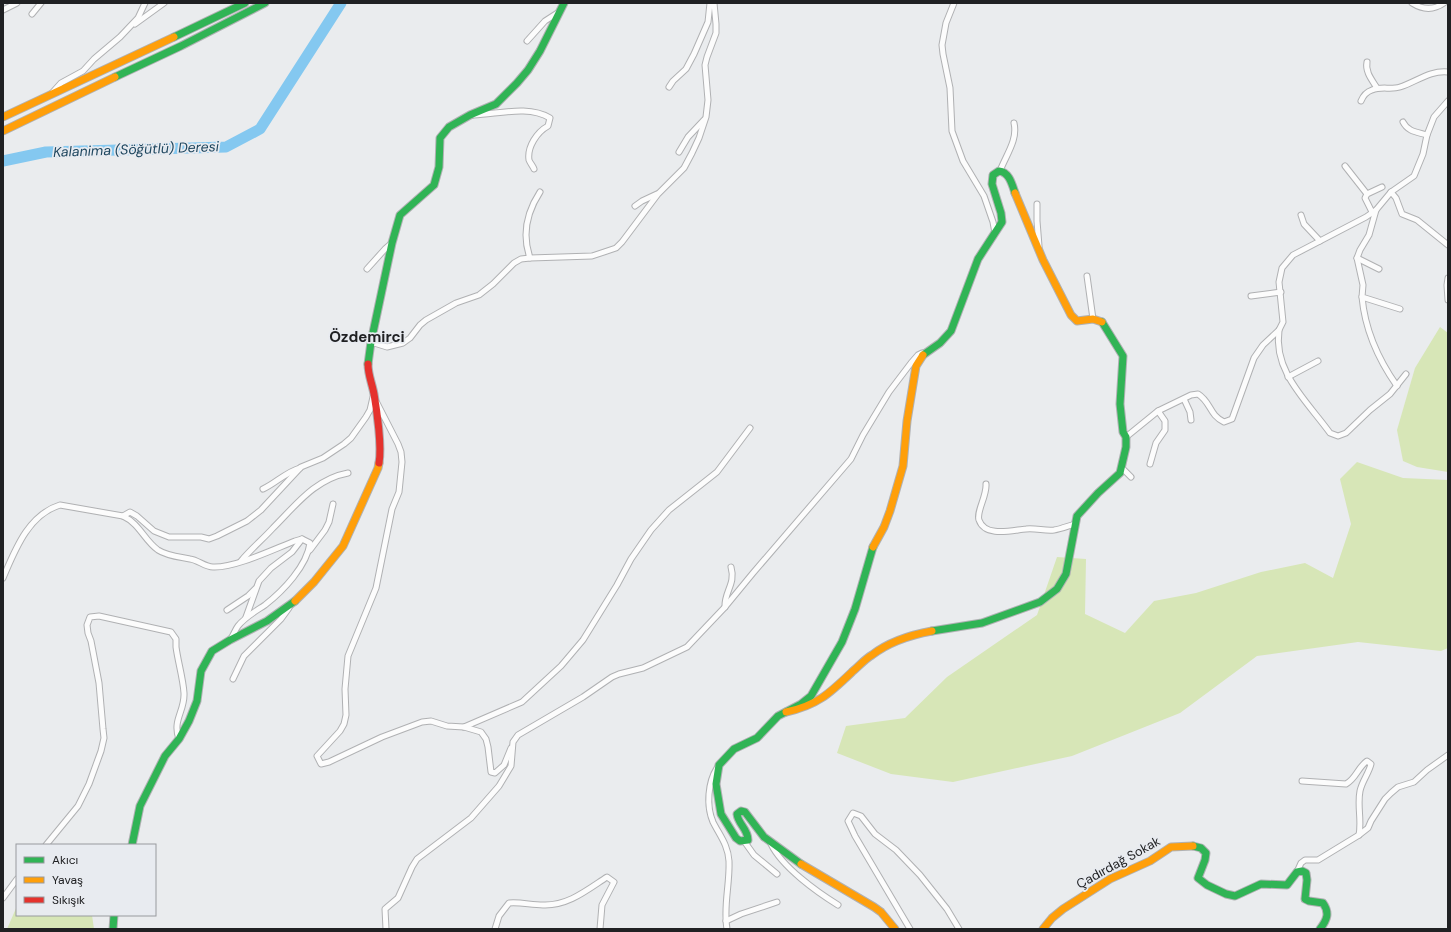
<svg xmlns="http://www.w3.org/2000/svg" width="1451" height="932" viewBox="0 0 1451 932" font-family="'DM Sans',sans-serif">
	<rect width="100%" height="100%" fill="#eaecee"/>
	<!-- green -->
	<g fill="#d7e6b7">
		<path d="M1440 327 1448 333V472L1417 467 1403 461 1397 430 1415 368Z"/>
		<path d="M1357 462 1403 478 1448 480V648L1441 651 1358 642 1257 656 1180 713 1072 756 953 782 891 774 837 753 846 726 905 718 947 677 1037 615 1057 557 1086 559 1085 614 1125 633 1154 601 1196 593 1261 572 1305 563 1333 578 1351 524 1340 479Z"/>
		<path d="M17 906V915H92L94 929H7Z"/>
	</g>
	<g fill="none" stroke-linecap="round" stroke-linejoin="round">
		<!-- river -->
		<path stroke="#84c8f0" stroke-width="11" d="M3 161 46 152 226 147 260 129 341 3"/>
		<defs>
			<g id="street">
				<path d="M954 3 946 23 942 45 943 54 950 88 952 131 963 161 984 196 993 222 995 233"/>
				<path d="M1412 3C1423 10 1434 10 1444 3"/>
				<path d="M3 10 17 3"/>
				<path d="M32 14 41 3"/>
				<path d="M135 24 164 3"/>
				<path d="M527 41 545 21 559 12"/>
				<path d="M1367 62C1365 72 1372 80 1377 88"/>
				<path d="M669 87 673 81 686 69 694 54 708 22 710 3"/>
				<path d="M52 93 61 83 83 71 94 59 120 37 138 18 145 3"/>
				<path d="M1361 101C1363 96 1366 92 1372 90 1381 86 1391 90 1400 87 1416 82 1430 70 1448 72"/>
				<path d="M474 115C499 114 528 105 550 118L548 126C537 132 527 147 529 160 530 163 533 166 534 169"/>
				<path d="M1403 122C1408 132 1417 132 1427 135"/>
				<path d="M679 152 688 137 704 120"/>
				<path d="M1345 166 1367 194"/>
				<path d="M1000 171C1006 155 1018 140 1014 123"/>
				<path d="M1391 192 1396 198 1402 214 1417 220 1448 245"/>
				<path d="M1037 204V221L1039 246"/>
				<path d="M635 206 642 201 657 194"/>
				<path d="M1376 210 1369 235 1360 250 1357 258 1363 285 1362 297 1400 309"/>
				<path d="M1372 212 1365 198 1367 194 1382 187"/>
				<path d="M1301 215 1304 224 1320 241"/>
				<path d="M530 258C522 235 527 212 540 192"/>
				<path d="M1357 258 1379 269"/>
				<path d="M367 269 385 249 392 243"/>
				<path d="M1087 276 1093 319"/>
				<path d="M1448 278 1447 285 1448 300"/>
				<path d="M1251 296 1281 292"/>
				<path d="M1362 297C1365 330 1378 359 1397 386"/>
				<path d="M1279 330C1273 372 1307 401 1330 433L1338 436 1346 433 1370 410 1390 394 1406 374"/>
				<path d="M371 342 387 347 403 343 410 338 420 325 426 320 456 303 479 295 493 284 514 263 521 259 530 258 592 256 616 248 622 242 658 194 684 168 692 153 699 138 706 117 708 100 705 65 707 57 716 33V24L714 3"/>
				<path d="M1288 377 1318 361"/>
				<path d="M1184 399 1190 412 1191 420"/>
				<path d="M377 403 398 444 401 452 402 462 399 492 392 509 376 588 348 656 345 689 346 715 344 724 340 731 317 756 321 764 329 762 382 737 422 722 431 721 447 726 464 727 481 732 486 739 488 747 491 772 495 773 504 765 511 748"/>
				<path d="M1126 437 1158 411 1191 395 1198 394C1211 402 1209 415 1224 422L1232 419 1254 358 1263 345 1279 330 1283 322 1279 282 1282 268 1293 255 1366 217 1376 210 1391 192 1414 176 1423 154 1427 135 1434 117 1448 101"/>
				<path d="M1150 464 1156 443 1165 430V421L1158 411"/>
				<path d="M1122 468 1131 477"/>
				<path d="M986 484C987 496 976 512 979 520 985 538 1013 530 1026 529 1036 528 1045 531 1054 530 1061 529 1068 526 1075 524"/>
				<path d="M263 489C276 483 286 472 300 468"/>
				<path d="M123 516 130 512 137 516 154 531 169 537H201L209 539 217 536 247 521 261 510 301 467 323 458 344 444 351 438 366 417 370 410 373 397"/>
				<path d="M310 550 325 530 329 522 333 504"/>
				<path d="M241 561C251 549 263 539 273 528 296 505 315 479 348 473"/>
				<path d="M3 578C15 550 28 515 60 505L123 516C140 524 144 540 158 550 167 556 180 557 190 559 198 560 205 567 213 567 235 568 274 549 295 541L302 539 310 543C307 566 283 591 265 605 256 611 245 617 238 626 235 630 233 636 230 640"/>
				<path d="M725 607C724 592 736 584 731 567"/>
				<path d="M227 610 248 596 255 589"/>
				<path d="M246 617 259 581 271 568 292 552 302 539"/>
				<path d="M233 679 244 656 281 619 289 608"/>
				<path d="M464 727 522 702 561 666 583 640 617 585 631 559 651 530 669 510 717 472 750 428"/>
				<path d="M717 768C708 782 706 806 713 822 720 836 728 845 729 861 730 884 723 907 727 929"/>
				<path d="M1302 781 1346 784C1356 779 1358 767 1367 761L1371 764C1369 773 1362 781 1360 791 1357 806 1362 820 1359 835"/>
				<path d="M744 841 754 855 777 874"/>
				<path d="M771 844C782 867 817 892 838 905"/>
				<path d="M46 845 78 806 89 784 101 751 104 738 103 729 99 683 91 641 88 633 87 625 90 617 99 616 171 632 176 639V647C178 662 183 678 184 693 185 711 172 720 179 739"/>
				<path d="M1297 872 1301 863 1305 860H1318L1359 835 1368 828 1371 821 1385 799 1391 793 1398 787 1414 782 1427 770 1448 755"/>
				<path d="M3 898 17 879"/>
				<path d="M726 921 741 914 777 902"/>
				<path d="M386 929 385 909 398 898 412 867 417 859 471 818 499 786 511 766 513 742 518 735 583 697 612 677 619 674 643 668 687 647 725 607 753 573 851 459 863 435 889 392 911 363 918 355 922 353"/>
				<path d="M495 929 499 916 509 903C521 902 531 905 543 905 568 906 587 890 607 877L614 882 602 905 600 929"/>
				<path d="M910 929 855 836 848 821 853 813 861 816 875 834 896 850 920 875 947 909 959 929"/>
			</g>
			<g id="fast">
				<path d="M174 37 245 3"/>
				<path d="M115 77 181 46 265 3"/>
				<path d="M923 355 940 343 951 331 978 259 1002 222 1001 213 992 184 993 175 999 171C1009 172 1012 184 1015 193"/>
				<path d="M368 364 371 342 392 243 400 215 434 185 439 167 440 138 449 127 470 115 496 104 517 83 528 70 540 51 564 3"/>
				<path d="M932 631 982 623 1040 602 1057 589 1066 574 1077 516 1098 493 1120 473 1126 447V437L1123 432 1120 404 1123 356 1102 322"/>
				<path d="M132 845 140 806 165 756 179 739 189 721 197 701 201 671 212 651 230 640 267 621 295 601"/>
				<path d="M1193 846 1201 848 1206 853 1205 860 1198 878 1207 885 1226 894 1235 896 1261 884 1287 885 1297 872 1302 871 1306 873 1307 880 1305 899 1309 901 1323 903C1330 913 1327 920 1320 929"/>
				<path d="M801 864 764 837 745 812 741 811 737 814C738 824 748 829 748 840L740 841 736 838 721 814 716 784 719 765 734 749 757 738 778 716 801 704 811 696 842 642 855 609 873 547"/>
				<path d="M113 929 114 915"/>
			</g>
			<g id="slow">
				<path d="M3 117 174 37"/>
				<path d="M3 131 115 77"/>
				<path d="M1015 193 1043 260 1071 315 1077 321 1093 319 1102 322"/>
				<path d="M873 547 884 527 890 511 903 466 907 421 916 366 923 355"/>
				<path d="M295 601 314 582 343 546 378 468 379 463"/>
				<path d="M786 712C818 705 830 693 853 671 859 666 865 659 872 655 890 641 910 635 932 631"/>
				<path d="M801 864 874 907 881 912 895 929"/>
				<path d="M1043 929 1052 918 1063 909 1110 879 1150 861 1171 847 1193 846"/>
			</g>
			<path id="jam" d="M368 364C368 375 372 383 374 394 377 411 382 447 379 463"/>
		</defs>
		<!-- street casing -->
		<use href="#street" stroke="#b0b1b3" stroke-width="7"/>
		<!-- fast casing -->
		<use href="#fast" stroke="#b0b1b3" stroke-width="9"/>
		<!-- slow casing -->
		<use href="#slow" stroke="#b0b1b3" stroke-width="9"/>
		<!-- jam casing -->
		<use href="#jam" stroke="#b0b1b3" stroke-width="9"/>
		<!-- street -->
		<use href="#street" stroke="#fcfcfc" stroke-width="5"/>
		<!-- fast -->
		<use href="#fast" stroke="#30b455" stroke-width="7"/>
		<!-- slow -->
		<use href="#slow" stroke="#ff9f0a" stroke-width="7"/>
		<!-- jam -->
		<use href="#jam" stroke="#e5322d" stroke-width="7"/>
	</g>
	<g text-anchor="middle" stroke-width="3.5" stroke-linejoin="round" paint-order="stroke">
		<!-- street labels -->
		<g font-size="13" fill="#202123" stroke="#e8ebf0">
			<text transform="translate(1118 862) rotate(-29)" y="5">Çadırdağ Sokak</text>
		</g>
		<!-- water labels -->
		<g font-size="14" font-style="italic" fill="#1e465e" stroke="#e8ebf0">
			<text transform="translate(136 149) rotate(-2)" y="5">Kalanima (Söğütlü) Deresi</text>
		</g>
		<!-- quarter labels -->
		<g font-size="15" font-weight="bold" fill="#202123" stroke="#e8ebf0">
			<text x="367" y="342">Özdemirci</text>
		</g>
	</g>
	<!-- border -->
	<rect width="1451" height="932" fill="none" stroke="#202123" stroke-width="8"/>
	<!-- legend -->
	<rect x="16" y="844" width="140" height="72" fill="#e8ebf0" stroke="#989a9e"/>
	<rect x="24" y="857" width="20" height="6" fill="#30b455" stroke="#989a9e"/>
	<text x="52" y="864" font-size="12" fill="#202123">Akıcı</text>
	<rect x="24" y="877" width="20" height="6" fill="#ff9f0a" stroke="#989a9e"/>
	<text x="52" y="884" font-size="12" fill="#202123">Yavaş</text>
	<rect x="24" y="897" width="20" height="6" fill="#e5322d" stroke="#989a9e"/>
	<text x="52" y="904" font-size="12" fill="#202123">Sıkışık</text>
</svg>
